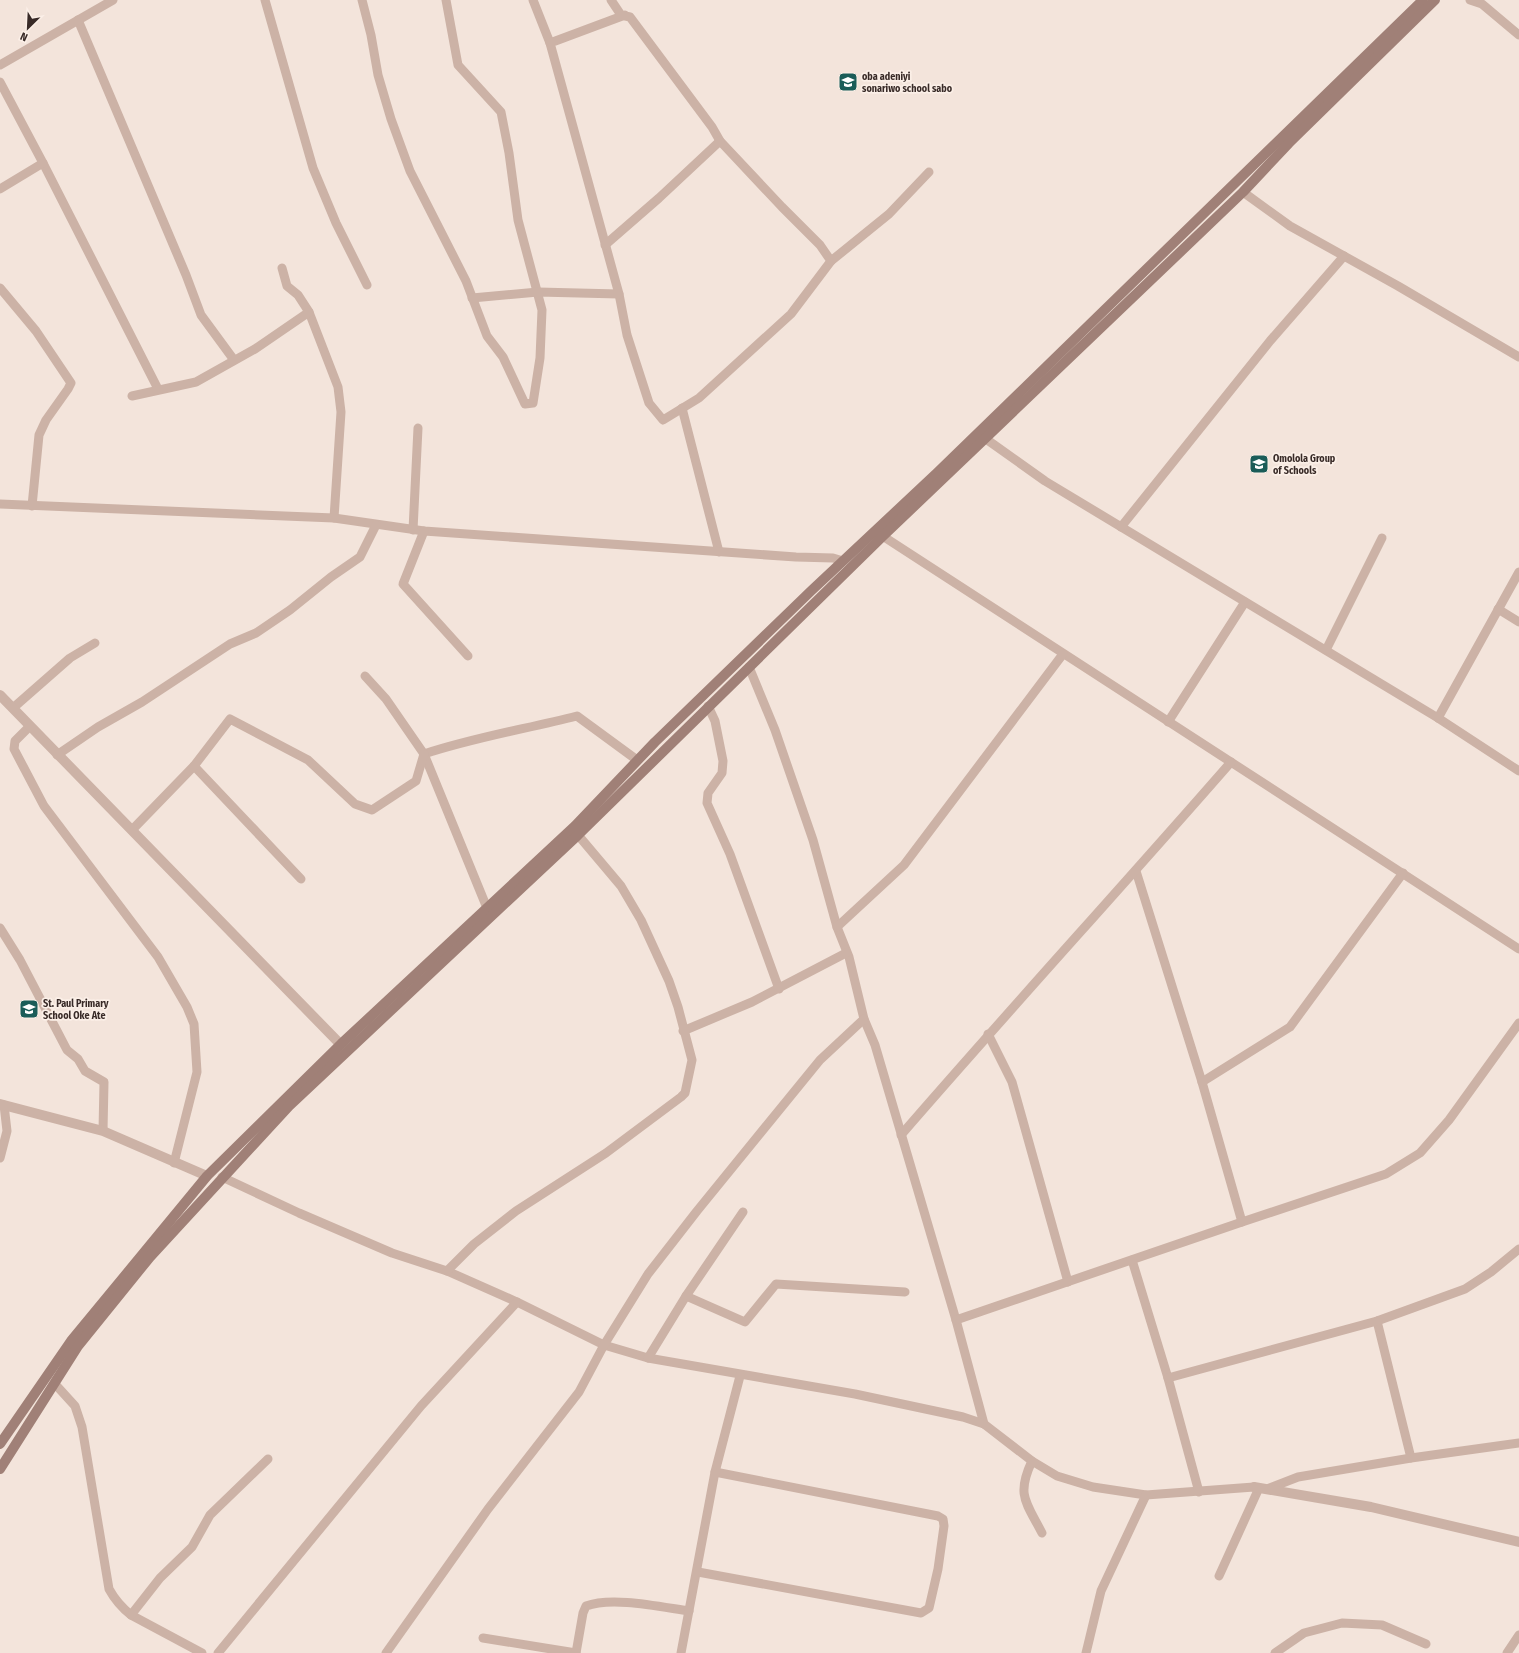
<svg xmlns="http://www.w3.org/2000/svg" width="1519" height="1653" viewBox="0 0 1519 1653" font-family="'Fira Sans Condensed',sans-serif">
	<rect width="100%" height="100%" fill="#f3e4db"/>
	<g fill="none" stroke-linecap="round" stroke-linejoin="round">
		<!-- minor -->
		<g stroke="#ccb2a6" stroke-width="9">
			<path d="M265 0 313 168 336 223 367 285"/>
			<path d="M362 0 371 35 378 75 391 119 410 171 466 281 487 336 503 357 525 404 533 403 540 358 542 310 518 220 509 153 501 112 458 65 446 0"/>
			<path d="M533 0 550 43"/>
			<path d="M611 0 621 15 630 17 712 127 720 141 782 207 820 245 831 261 791 314 699 398 663 420 649 403 627 335 619 294 550 43 625 15"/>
			<path d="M1470 0 1482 4 1519 35"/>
			<path d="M78 20 186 275 201 315 234 360"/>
			<path d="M0 65 113 0"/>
			<path d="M0 82 43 163 158 389"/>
			<path d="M0 189 43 163"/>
			<path d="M1243 192 1290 226 1398 286 1519 357"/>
			<path d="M605 245 659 198 720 141"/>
			<path d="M831 261 889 214 929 172"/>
			<path d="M282 268 287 286 298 295 309 312 338 387 341 412 334 518"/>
			<path d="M0 288 36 331 71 383 68 389 46 420 39 435 32 506"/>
			<path d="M472 298 538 292 619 294"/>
			<path d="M132 396 196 382 255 349 309 312"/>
			<path d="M682 408 719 552"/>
			<path d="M986 439 1045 481 1438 718 1519 771"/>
			<path d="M0 504 334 518 424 531 796 557 833 558 843 561"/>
			<path d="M1121 527 1270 341 1344 256"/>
			<path d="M413 530 418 428"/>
			<path d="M424 531 403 584 468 656"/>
			<path d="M878 533 1519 949"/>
			<path d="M1498 609 1519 622"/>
			<path d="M1326 650 1382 538"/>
			<path d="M749 667 775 730 813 840 837 927 849 957 864 1019 875 1045 956 1320 984 1424"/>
			<path d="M365 676 386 699 424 754 487 908"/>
			<path d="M708 706 715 721 723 761 722 773 708 793 707 803 730 854 779 989"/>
			<path d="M13 708 70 658 95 643"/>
			<path d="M1438 718 1519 572"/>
			<path d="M1168 722 1245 602"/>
			<path d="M30 726 15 741 14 749 44 806 158 957 187 1007 194 1024 197 1072 174 1163"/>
			<path d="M424 754C475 737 526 729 577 716L637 760"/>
			<path d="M57 755 98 727 142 702 230 644 256 633 290 610 331 577 360 557 376 525"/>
			<path d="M194 766 301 879"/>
			<path d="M132 830 194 766 230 719 308 760 355 804 372 810 416 781 424 754"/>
			<path d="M1136 871 1202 1082 1242 1222"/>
			<path d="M837 927 904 865 1063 654"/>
			<path d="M0 928 20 960 67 1050 78 1059 85 1071 104 1082 103 1131"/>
			<path d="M683 1031 752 1002 846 953"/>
			<path d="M988 1034 1012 1082 1068 1282"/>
			<path d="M1202 1082 1290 1027 1403 873"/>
			<path d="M901 1135C1010 1009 1122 887 1231 762"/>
			<path d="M0 1158 7 1131 4 1105"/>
			<path d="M222 1177 299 1213 392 1253 447 1271 517 1302 604 1345 648 1358 855 1394 963 1417 984 1424 1032 1461 1057 1476 1093 1487 1146 1495 1254 1487"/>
			<path d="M1132 1260 1168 1378 1199 1492"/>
			<path d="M447 1271 474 1244 516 1211 606 1153 681 1097 685 1093 692 1060 678 1007 669 981 641 920 621 886 578 835"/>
			<path d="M686 1296 745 1322 776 1284 905 1292"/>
			<path d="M956 1320 1242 1222 1386 1174 1420 1153 1449 1120 1519 1023"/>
			<path d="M1377 1321 1411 1458"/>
			<path d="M648 1358 686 1296 743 1212"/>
			<path d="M1168 1378 1377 1321 1465 1289 1491 1272 1519 1249"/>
			<path d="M55 1384 75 1406 82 1427 109 1589C115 1600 121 1607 131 1615L202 1653"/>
			<path d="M1032 1461C1016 1495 1026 1502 1042 1533"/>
			<path d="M1267 1489 1298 1477 1411 1458 1519 1443"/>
			<path d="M698 1572 921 1613 929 1608 938 1569 944 1526 943 1519 938 1516 715 1472"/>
			<path d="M1219 1576 1259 1488"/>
			<path d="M131 1615 160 1578 192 1547 210 1515 268 1459"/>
			<path d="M483 1638 576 1653"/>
			<path d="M218 1653 421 1406 517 1302"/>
			<path d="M386 1653 488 1509 579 1392 604 1345 648 1274 697 1211 820 1060 864 1019"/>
			<path d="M576 1653 583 1613 586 1606C612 1596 661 1607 689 1611"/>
			<path d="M681 1653 715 1472 740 1376"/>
			<path d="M1086 1653 1101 1591 1146 1495"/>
			<path d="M1275 1653 1304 1633 1342 1623 1382 1625 1426 1644"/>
			<path d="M1507 1653 1519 1635"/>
		</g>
		<!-- tertiary -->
		<g stroke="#ccb2a6" stroke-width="10">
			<path d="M0 695 346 1050"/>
			<path d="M0 1104 103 1131 207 1176"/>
			<path d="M1254 1487 1371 1507 1519 1542"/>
		</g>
		<!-- secondary -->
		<g stroke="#a08077" stroke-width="10">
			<path d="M0 1444 71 1341 207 1176 341 1044 575 826 655 742 812 590 937 473 1423 0"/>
			<path d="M0 1469 78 1346 150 1257 289 1106 578 835 883 536 1243 192 1289 143 1435 0"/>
		</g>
	</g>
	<!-- icons -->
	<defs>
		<symbol id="school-square" viewBox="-11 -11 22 22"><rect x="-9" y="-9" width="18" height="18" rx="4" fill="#1a5c58" stroke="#fbefe7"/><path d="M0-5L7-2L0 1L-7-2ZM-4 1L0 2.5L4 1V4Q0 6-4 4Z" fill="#fff"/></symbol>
	</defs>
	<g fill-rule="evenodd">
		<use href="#school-square" x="837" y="71" width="22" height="22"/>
		<use href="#school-square" x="1248" y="453" width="22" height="22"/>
		<use href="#school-square" x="18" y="998" width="22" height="22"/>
	</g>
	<g text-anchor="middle" stroke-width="3.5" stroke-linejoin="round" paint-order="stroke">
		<!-- poi labels -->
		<g font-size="10" font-weight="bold" fill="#382a27" stroke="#fbefe7" text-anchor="start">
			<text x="862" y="80">oba adeniyi<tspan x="862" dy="12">sonariwo school sabo</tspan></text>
			<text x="1273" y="462">Omolola Group<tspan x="1273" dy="12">of Schools</tspan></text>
			<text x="43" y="1007">St. Paul Primary<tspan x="43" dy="12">School Oke Ate</tspan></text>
		</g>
	</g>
	<!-- north arrow -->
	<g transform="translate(28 28) rotate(204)" stroke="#fbefe7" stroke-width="3" paint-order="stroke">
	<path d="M0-3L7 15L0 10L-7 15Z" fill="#382a27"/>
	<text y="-6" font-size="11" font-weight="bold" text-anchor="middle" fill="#382a27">N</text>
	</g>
</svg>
